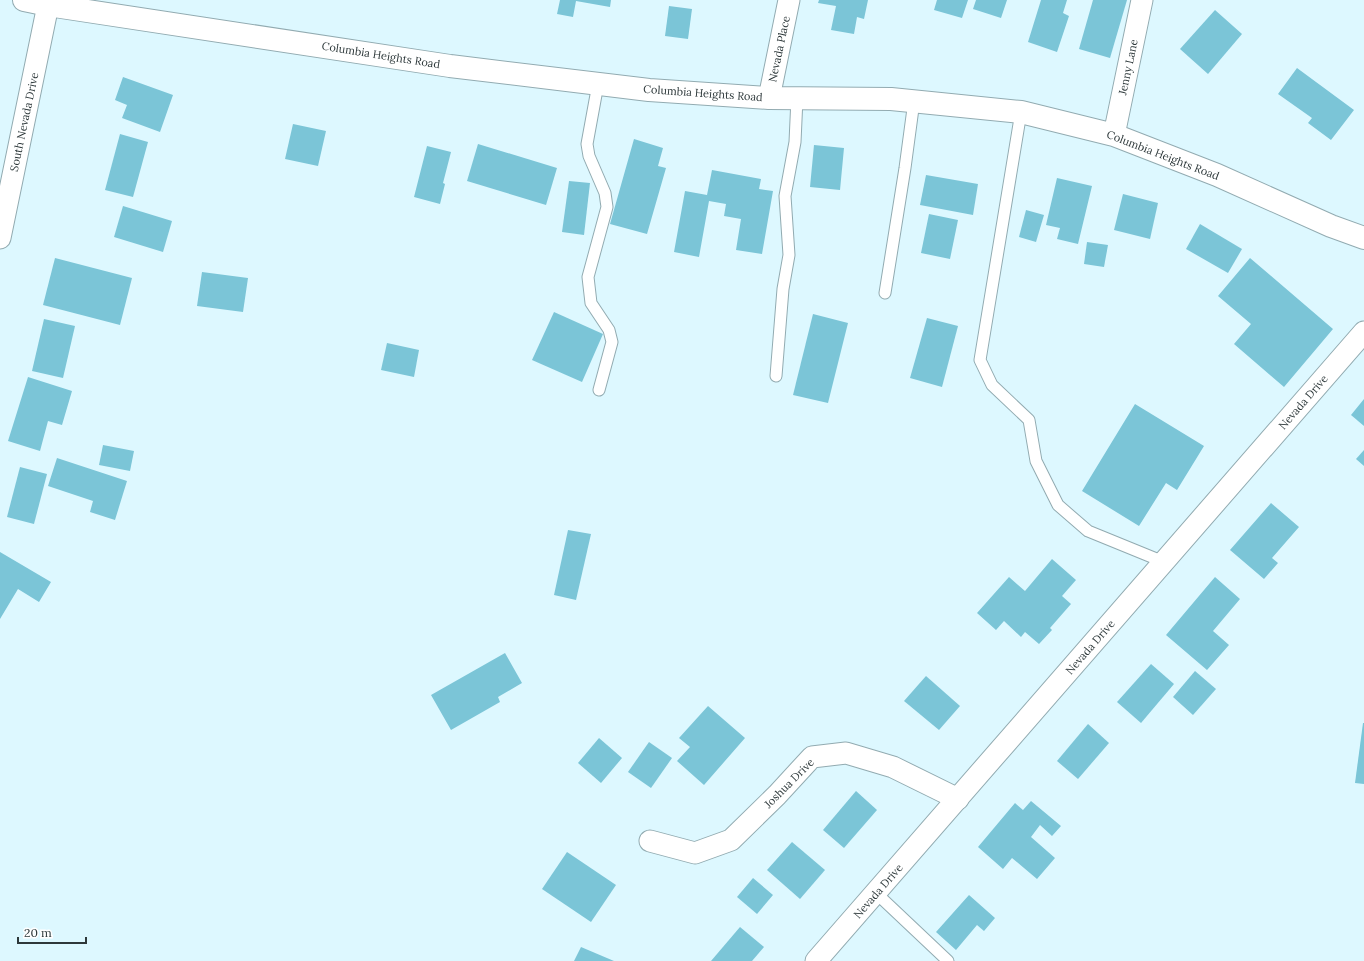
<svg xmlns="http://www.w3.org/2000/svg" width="1364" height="961" viewBox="0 0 1364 961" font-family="Lora,serif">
	<rect width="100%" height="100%" fill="#ddf8ff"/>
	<!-- building -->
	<g fill="#7bc5d7">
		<path d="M560 0H611L610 7 576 1 573 17 557 14Z"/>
		<path d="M819 0H868L864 19 857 17 854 34 831 30 836 6 818 3Z"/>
		<path d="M937 0H968L962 18 934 10Z"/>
		<path d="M976 0H1007L1001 18 973 9Z"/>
		<path d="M1041 0H1067L1063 13 1069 16 1057 52 1028 42Z"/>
		<path d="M1093 0H1127L1110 58 1079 49Z"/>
		<path d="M669 6 692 9 688 39 665 36Z"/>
		<path d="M1215 10 1242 34 1208 74 1180 49Z"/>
		<path d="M1297 68 1354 110 1331 140 1308 123 1312 118 1278 94Z"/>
		<path d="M123 77 173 95 160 132 122 118 127 105 115 100Z"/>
		<path d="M293 124 326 131 318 166 285 159Z"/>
		<path d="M120 134 148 142 133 197 105 190Z"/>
		<path d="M634 139 663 148 658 166 666 168 647 234 610 224Z"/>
		<path d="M478 144 557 168 546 205 467 181Z"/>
		<path d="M814 145 844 148 840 190 810 187Z"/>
		<path d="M427 146 451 152 443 183 445 184 440 204 414 197Z"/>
		<path d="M712 170 761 179 759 189 773 191 762 254 736 250 741 219 724 216 726 204 709 201 699 257 674 252 685 191 707 195Z"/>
		<path d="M926 175 978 184 973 215 920 205Z"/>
		<path d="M1057 178 1092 186 1078 244 1057 239 1060 228 1046 225Z"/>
		<path d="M569 181 590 183 584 235 562 232Z"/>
		<path d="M1123 194 1158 203 1150 239 1114 230Z"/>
		<path d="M123 206 172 221 163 252 114 237Z"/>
		<path d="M1026 210 1044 215 1036 242 1019 237Z"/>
		<path d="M929 214 958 220 950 259 921 253Z"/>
		<path d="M1200 224 1242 249 1228 273 1186 249Z"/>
		<path d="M1087 242 1108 245 1104 267 1084 264Z"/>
		<path d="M55 258 132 278 120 325 43 305Z"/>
		<path d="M1250 258 1333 329 1284 387 1234 344 1251 324 1218 296Z"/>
		<path d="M202 272 248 278 243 312 197 306Z"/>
		<path d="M554 312 603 334 582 382 532 360Z"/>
		<path d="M813 314 848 323 828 403 793 395Z"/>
		<path d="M927 318 958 326 942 387 910 378Z"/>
		<path d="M44 319 75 326 63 378 32 371Z"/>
		<path d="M387 343 419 350 414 377 381 370Z"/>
		<path d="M28 377 72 391 62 425 48 421 40 451 8 441Z"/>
		<path d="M1364 399V426L1351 415Z"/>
		<path d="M1135 404 1204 446 1177 490 1166 483 1139 526 1082 491Z"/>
		<path d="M103 445 134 451 130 471 99 465Z"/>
		<path d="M1364 450V466L1356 459Z"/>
		<path d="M57 458 127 481 115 520 90 512 93 501 48 486Z"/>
		<path d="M20 467 47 474 34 524 7 517Z"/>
		<path d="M1271 503 1299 527 1272 558 1278 563 1264 579 1230 550Z"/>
		<path d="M568 530 591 534 576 600 554 595Z"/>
		<path d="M0 552 51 582 39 602 18 589 0 619Z"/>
		<path d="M1052 559 1076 580 1062 596 1071 604 1050 628 1052 630 1039 644 1025 632 1021 637 1004 621 996 630 977 613 1009 577 1025 591Z"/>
		<path d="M1215 577 1240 599 1213 631 1229 645 1207 670 1166 635Z"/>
		<path d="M505 653 522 683 498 697 500 702 451 730 431 695Z"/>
		<path d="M1151 664 1174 684 1141 723 1117 702Z"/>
		<path d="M1195 671 1216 689 1193 715 1173 697Z"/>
		<path d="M926 676 960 706 939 730 904 701Z"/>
		<path d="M708 706 745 738 704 785 677 761 690 747 679 738Z"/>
		<path d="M1363 723H1364V784L1355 783Z"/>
		<path d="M1088 724 1109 743 1078 779 1057 761Z"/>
		<path d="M599 738 622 758 601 783 578 763Z"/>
		<path d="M649 742 672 758 651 788 628 772Z"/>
		<path d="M856 791 877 810 844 848 823 830Z"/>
		<path d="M1031 801 1061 826 1052 836 1040 825 1031 837 1055 858 1037 879 1012 858 1003 869 978 847 1015 803 1023 810Z"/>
		<path d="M792 842 825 870 800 899 767 870Z"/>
		<path d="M567 852 616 885 591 922 542 889Z"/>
		<path d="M753 878 773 895 757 914 737 897Z"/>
		<path d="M969 895 995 918 984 931 977 925 956 950 936 932Z"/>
		<path d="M740 927 764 947 752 961H711Z"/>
		<path d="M581 947 614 961H574Z"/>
	</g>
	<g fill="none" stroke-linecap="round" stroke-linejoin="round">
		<defs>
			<g id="service">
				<path d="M598 84 587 144 589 156 605 193 607 207 588 277 591 303 609 330 612 342 599 390"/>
				<path d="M1021 112 980 360 992 385 1029 420 1036 461 1058 505 1088 531 1164 562"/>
				<path d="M885 293 905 168 914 101"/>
				<path d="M776 376 783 289 789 255 785 196 795 142 797 98"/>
				<path d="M876 893 948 961"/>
			</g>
			<g id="minor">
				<path d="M769 98 789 0"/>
				<path d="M1114 135 1142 0"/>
				<path d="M0 238 48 5"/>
				<path d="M650 841 695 853 731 840 777 795 812 757 846 753 893 767 958 799"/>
				<path d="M816 961 1364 332"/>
			</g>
			<path id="tertiary" d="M24 0 48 5 450 66 649 90 769 98 891 99 1021 112 1114 135 1217 175 1331 226 1364 238"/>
		</defs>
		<!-- service casing -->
		<use href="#service" stroke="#92abb1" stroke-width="13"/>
		<!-- minor casing -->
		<use href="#minor" stroke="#92abb1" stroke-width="23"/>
		<!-- tertiary casing -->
		<use href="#tertiary" stroke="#92abb1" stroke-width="24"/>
		<!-- service -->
		<use href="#service" stroke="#fff" stroke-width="11"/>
		<!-- minor -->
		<use href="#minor" stroke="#fff" stroke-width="21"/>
		<!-- tertiary -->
		<use href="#tertiary" stroke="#fff" stroke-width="22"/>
	</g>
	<g text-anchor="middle" stroke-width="3.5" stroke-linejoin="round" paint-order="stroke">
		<!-- street labels -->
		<g font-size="11" fill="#2d383a" stroke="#fff">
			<text transform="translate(779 49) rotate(-78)" y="4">Nevada Place</text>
			<text transform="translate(381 55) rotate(9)" y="4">Columbia Heights Road</text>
			<text transform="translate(1128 67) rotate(-78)" y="4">Jenny Lane</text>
			<text transform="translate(703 93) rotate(4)" y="4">Columbia Heights Road</text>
			<text transform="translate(24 122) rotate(-78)" y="4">South Nevada Drive</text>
			<text transform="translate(1163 155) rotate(21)" y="4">Columbia Heights Road</text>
			<text transform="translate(1303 402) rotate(-49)" y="4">Nevada Drive</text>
			<text transform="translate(1090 647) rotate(-49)" y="4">Nevada Drive</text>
			<text transform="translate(789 783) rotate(-45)" y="4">Joshua Drive</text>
			<text transform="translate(878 891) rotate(-49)" y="4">Nevada Drive</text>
		</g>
	</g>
	<!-- scale -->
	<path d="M18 937v6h68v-6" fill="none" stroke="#2d383a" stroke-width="2"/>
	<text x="24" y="937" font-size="12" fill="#2d383a" stroke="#ffffff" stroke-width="3" paint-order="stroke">20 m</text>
</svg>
